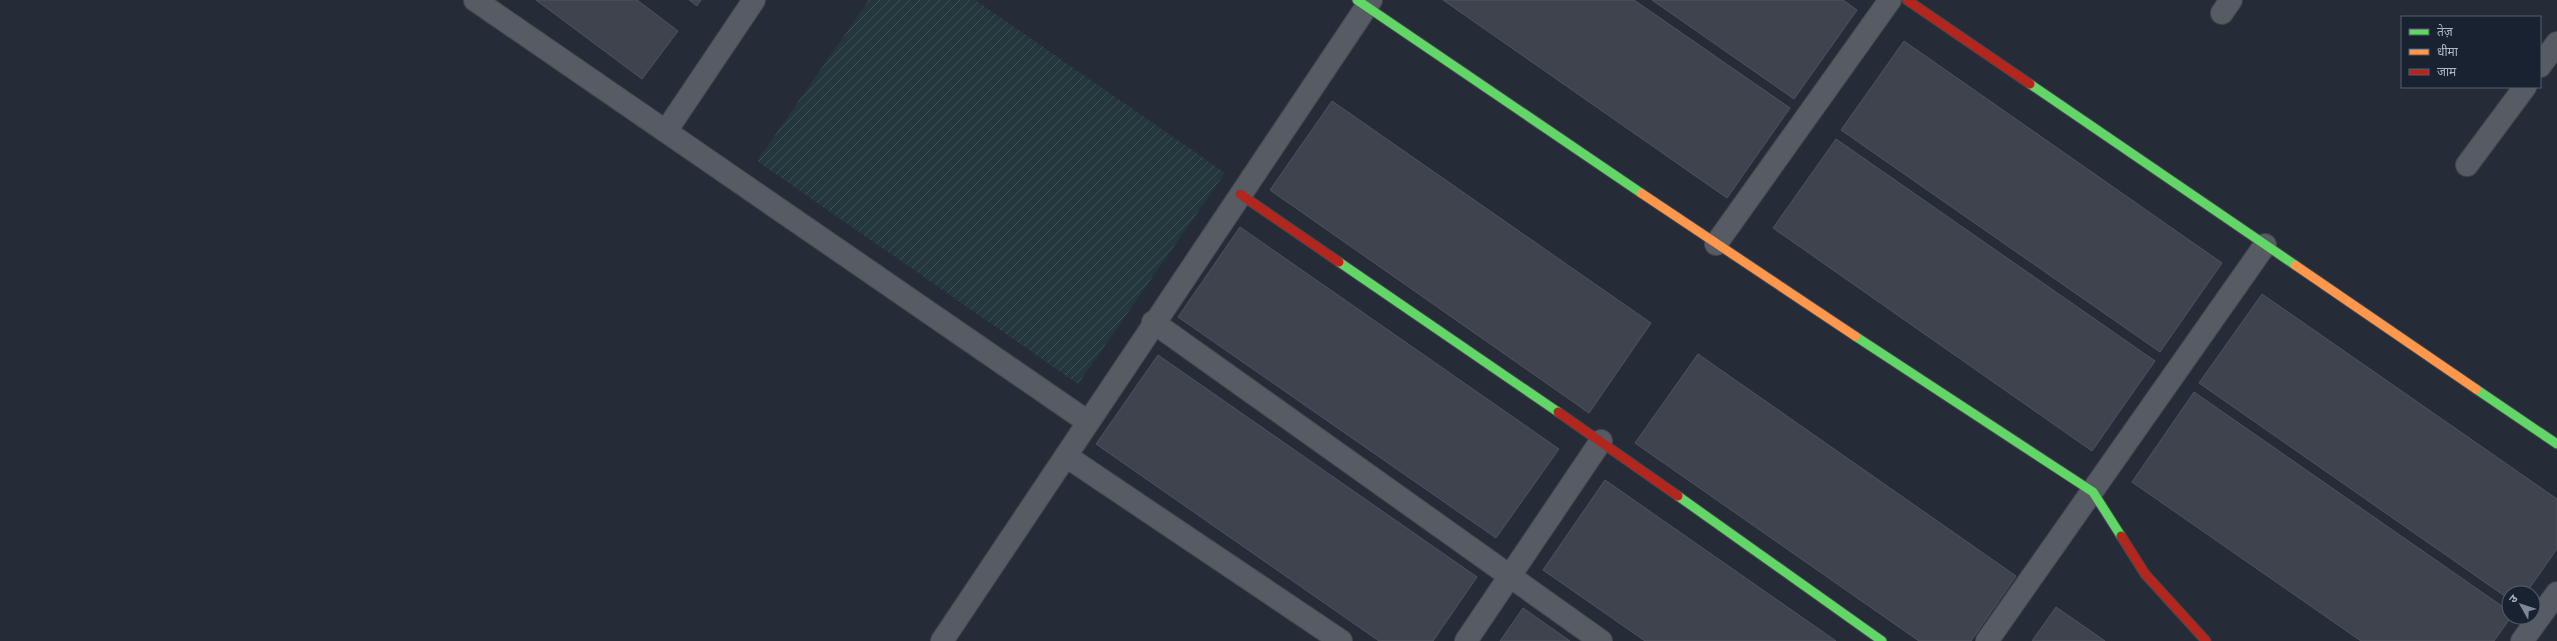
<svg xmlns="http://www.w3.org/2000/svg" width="2557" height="641" viewBox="0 0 2557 641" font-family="'Open Sans','Noto Sans Devanagari',sans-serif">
	<defs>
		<pattern id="garden-furrows" width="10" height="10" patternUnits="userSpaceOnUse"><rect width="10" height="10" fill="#23373d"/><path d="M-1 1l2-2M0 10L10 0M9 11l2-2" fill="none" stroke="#405258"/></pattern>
	</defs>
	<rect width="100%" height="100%" fill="#262c37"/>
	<!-- garden -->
	<path fill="url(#garden-furrows)" d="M869 0H975L1225 173 1078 384 757 161Z"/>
	<!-- building -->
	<g fill="#3e434d" stroke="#4e545e">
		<path d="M536 0H637L678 31 642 79Z"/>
		<path d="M689 0H701L697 6Z"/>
		<path d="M1443 0H1634L1790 108 1727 198Z"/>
		<path d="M1652 0H1843L1857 10 1794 99Z"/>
		<path d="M1904 41 2222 263 2160 352 1841 130Z"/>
		<path d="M1332 101 1651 323 1589 413 1270 190Z"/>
		<path d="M1836 139 2155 361 2092 451 1773 228Z"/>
		<path d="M1240 227 1559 449 1496 538 1178 317Z"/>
		<path d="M2262 294 2557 499V549L2526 593H2509V599L2199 383Z"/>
		<path d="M1698 354 2016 576 1971 641H1919L1635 443Z"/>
		<path d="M1158 355 1477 577 1433 641H1379L1096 444Z"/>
		<path d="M2194 392 2509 611V617H2511L2494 641H2361L2132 482Z"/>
		<path d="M1605 480 1836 641H1645L1543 570Z"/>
		<path d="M2056 607 2105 641H2032Z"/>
		<path d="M1523 608 1570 641H1500Z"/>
	</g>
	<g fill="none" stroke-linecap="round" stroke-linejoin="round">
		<defs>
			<g id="street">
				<path d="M475 0 1088 422"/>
				<path d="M2222 13 2231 0"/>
				<path d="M2540 66 2557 43"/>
				<path d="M666 131 754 0"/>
				<path d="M2467 165 2525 87"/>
				<path d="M1716 244 1890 0"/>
				<path d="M1153 322 1601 641"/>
				<path d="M1066 456 1341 641"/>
				<path d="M942 641 1371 0"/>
				<path d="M1466 641 1601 441"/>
				<path d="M1987 641 2265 245"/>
				<path d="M2522 641 2557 593"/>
			</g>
			<g id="fast">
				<path d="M1357 0 1641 193"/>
				<path d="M2030 84 2295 265"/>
				<path d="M1339 262 1558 412"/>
				<path d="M1855 336 2093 492 2121 536"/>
				<path d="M2476 389 2557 444"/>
				<path d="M1678 496 1882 641"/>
			</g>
			<g id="slow">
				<path d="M1641 193 1855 336"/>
				<path d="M2295 265 2476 389"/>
			</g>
			<g id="jam">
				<path d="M1907 0 2030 84"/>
				<path d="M1240 194 1339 262"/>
				<path d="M1558 412 1678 496"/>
				<path d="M2121 536 2145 574 2206 641"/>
			</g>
		</defs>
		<!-- street casing -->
		<use href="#street" stroke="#43474f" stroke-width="24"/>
		<!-- fast casing -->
		<use href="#fast" stroke="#43474f" stroke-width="11"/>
		<!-- slow casing -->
		<use href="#slow" stroke="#43474f" stroke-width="11"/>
		<!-- jam casing -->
		<use href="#jam" stroke="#43474f" stroke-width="11"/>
		<!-- street -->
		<use href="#street" stroke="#565b64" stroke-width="22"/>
		<!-- fast -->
		<use href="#fast" stroke="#63d668" stroke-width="9"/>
		<!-- slow -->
		<use href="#slow" stroke="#ff974d" stroke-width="9"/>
		<!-- jam -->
		<use href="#jam" stroke="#b3261e" stroke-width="9"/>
	</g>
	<!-- legend -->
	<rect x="2401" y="16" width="140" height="72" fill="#192231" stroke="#555e6e"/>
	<rect x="2409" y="29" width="20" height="6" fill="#63d668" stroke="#555e6e"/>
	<text x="2437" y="36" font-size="12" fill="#afb8c9">तेज़</text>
	<rect x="2409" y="49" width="20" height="6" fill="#ff974d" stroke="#555e6e"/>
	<text x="2437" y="56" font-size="12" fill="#afb8c9">धीमा</text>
	<rect x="2409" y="69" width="20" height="6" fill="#b3261e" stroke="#555e6e"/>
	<text x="2437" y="76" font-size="12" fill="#afb8c9">जाम</text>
	<!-- north arrow -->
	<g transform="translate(2521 605) rotate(309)"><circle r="19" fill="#192231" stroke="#555e6e"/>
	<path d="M0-3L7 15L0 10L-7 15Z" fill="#7f8796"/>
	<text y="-6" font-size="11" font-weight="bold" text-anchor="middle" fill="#afb8c9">उ</text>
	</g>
</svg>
